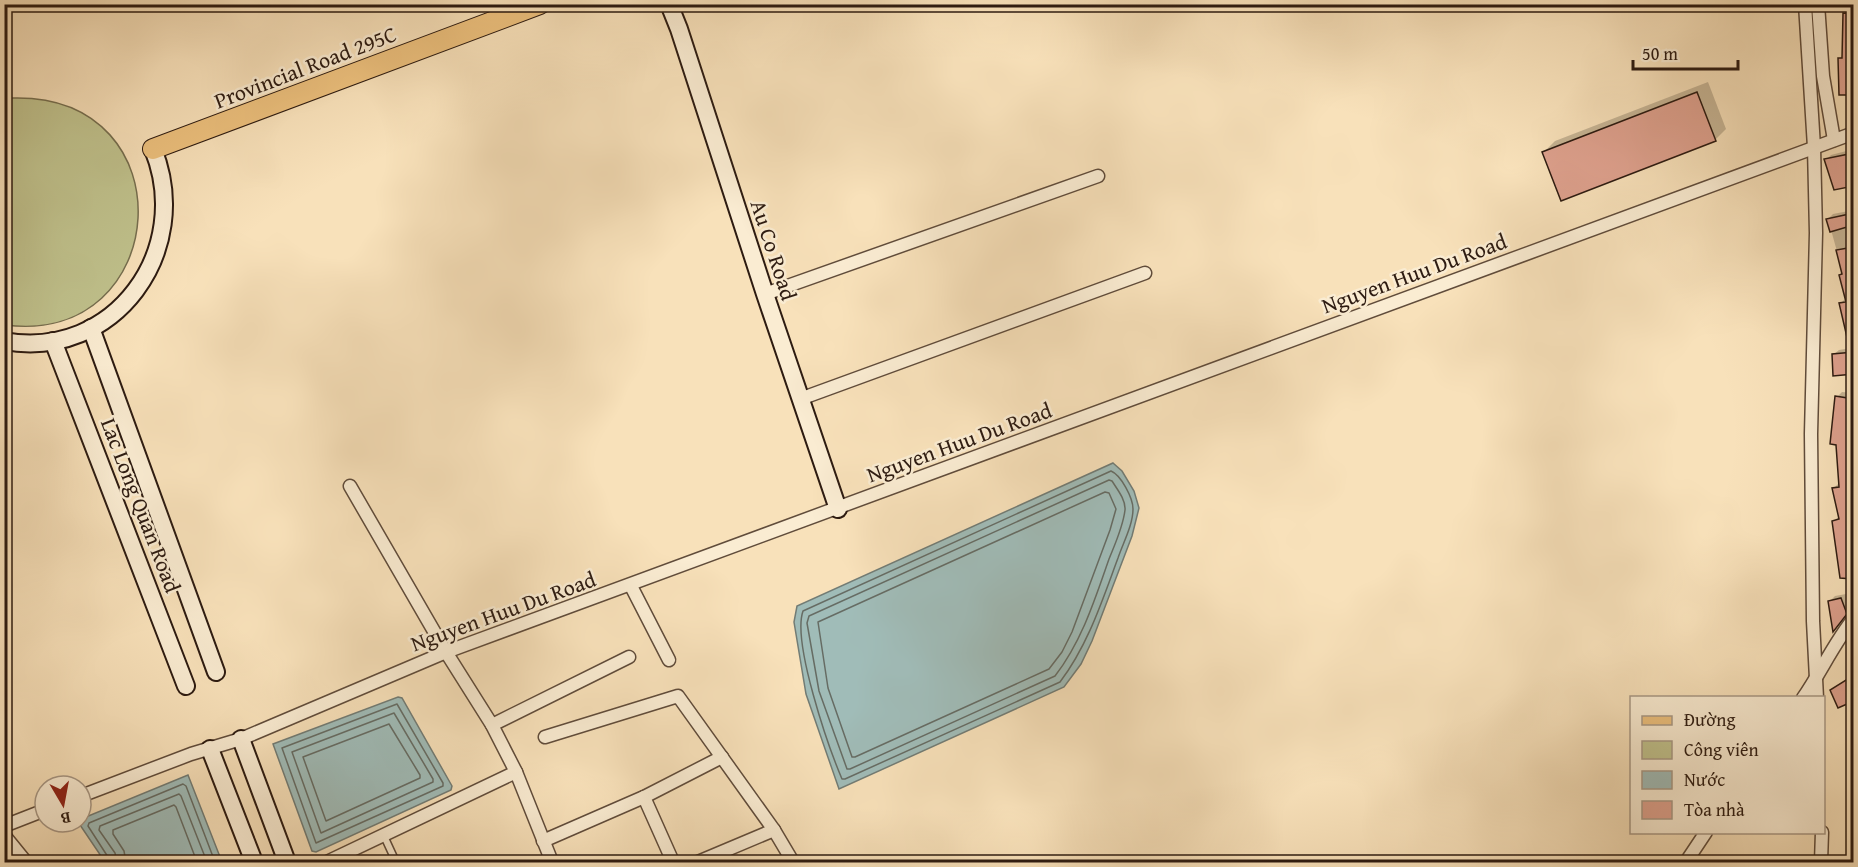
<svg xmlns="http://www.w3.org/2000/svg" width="1858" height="867" viewBox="0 0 1858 867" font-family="'Gentium Book Plus',serif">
	<rect width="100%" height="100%" fill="#f8e1ba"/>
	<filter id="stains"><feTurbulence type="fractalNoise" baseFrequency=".00333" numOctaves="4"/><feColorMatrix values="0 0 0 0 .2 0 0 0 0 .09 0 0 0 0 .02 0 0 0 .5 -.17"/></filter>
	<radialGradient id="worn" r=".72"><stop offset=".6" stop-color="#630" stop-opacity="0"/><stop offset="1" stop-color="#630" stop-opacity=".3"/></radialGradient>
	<!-- green -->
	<path fill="#c0c28d" stroke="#766e4f" stroke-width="1.5" d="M13 98C190 94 172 347 5 325L4 99Z"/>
	<!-- water -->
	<g fill="#a0bcb8" stroke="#727c75" stroke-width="1.5">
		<path d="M1113 463 1122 471 1134 491 1139 508 1132 536 1092 641 1081 664 1064 687 839 789 806 694 794 622 797 606Z"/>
		<path d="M398 697 402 698 452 786 451 790 316 852 312 851 273 744Z"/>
		<path d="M188 775 222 862H105L78 822H81V819Z"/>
	</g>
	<!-- shadow -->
	<g fill="#0003">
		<path d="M1849 4H1854V93L1840 58 1844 55V14L1849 9Z"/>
		<path d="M1708 82 1726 129 1715 140 1544 152 1555 141Z"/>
		<path d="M1854 149V184L1826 160 1831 155Z"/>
		<path d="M1854 210V373L1833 355 1839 350 1851 348 1840 304 1846 298 1841 275 1843 273 1828 219 1833 214Z"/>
		<path d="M1842 392 1854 393V575L1852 577 1834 521 1840 516 1834 488 1839 483 1837 397Z"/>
		<path d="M1846 594 1851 608 1838 625 1830 601 1835 596Z"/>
	</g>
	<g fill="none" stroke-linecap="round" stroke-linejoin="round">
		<!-- shore -->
		<g stroke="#666c64" stroke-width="1.5">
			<path d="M1111 471C1121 475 1133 498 1133 509 1133 525 1123 543 1118 558 1102 601 1088 645 1060 682L845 779H842C828 746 792 642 803 611Z"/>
			<path d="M1109 480 1112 481C1117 489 1126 500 1125 510 1123 527 1115 544 1109 559 1095 599 1082 641 1055 676L850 769H847L819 691 807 623 809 616Z"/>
			<path d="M1105 492 1109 493 1116 509 1110 530 1072 632 1062 652 1049 669 855 757H852L828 688 818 622Z"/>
			<path d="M397 704 443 783V786L316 843 282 748Z"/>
			<path d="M394 713 433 779V782L321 833 292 752Z"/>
			<path d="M389 724 420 775V778L326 821 303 757Z"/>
			<path d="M109 862 108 857 88 826 89 823 183 784 186 786 215 862"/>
			<path d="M117 862 115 853 99 830 100 826 179 794 181 796 207 862"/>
			<path d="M126 862 124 851 113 834V830L174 805 176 807 197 862"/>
		</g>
	</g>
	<!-- building -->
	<g fill="#dea18e" stroke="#2d1b11" stroke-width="1.5">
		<path d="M1843 13 1854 14V95H1839L1838 58H1842Z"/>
		<path d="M1697 92 1716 141 1561 201 1542 152Z"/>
		<path d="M1854 153V186L1834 190 1824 159Z"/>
		<path d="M1854 213V225L1830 232 1826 219Z"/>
		<path d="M1854 247V346H1849L1839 303 1846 302 1839 275 1842 274 1836 250Z"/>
		<path d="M1854 352V374L1833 376 1832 354Z"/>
		<path d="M1835 396 1854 399 1852 579 1840 578 1832 521 1839 519 1832 488 1839 487 1836 445 1830 444Z"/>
		<path d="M1841 598 1847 614 1833 632 1828 601Z"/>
		<path d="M1854 675V701L1838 708 1830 690Z"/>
	</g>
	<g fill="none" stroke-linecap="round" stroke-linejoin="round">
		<defs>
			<path id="service" d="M384 836 396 862"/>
			<g id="minor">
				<path d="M1805 4 1814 147 1816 233 1811 434 1813 621 1817 698"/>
				<path d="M1818 4 1823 76 1834 140"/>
				<path d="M765 294 1098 176"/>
				<path d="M800 399 1145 273"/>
				<path d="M350 486 446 652 492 725 516 772 552 862"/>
				<path d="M631 586 669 660"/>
				<path d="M1803 698C1821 672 1834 643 1854 618"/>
				<path d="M492 725 629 657"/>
				<path d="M545 737 678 696 774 830 793 862"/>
				<path d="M81 796 191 754 241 739 446 652 1854 133"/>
				<path d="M644 797 673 862"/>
				<path d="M4 826 45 810"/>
				<path d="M4 835 26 862"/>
				<path d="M543 841 644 797 722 757"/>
				<path d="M327 862 516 772"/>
				<path d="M698 862 774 830"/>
				<path d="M1686 862 1706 832"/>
				<path d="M1821 862 1822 832"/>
			</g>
			<g id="secondary">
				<path d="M669 4 679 29 765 294 838 509"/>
				<path d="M91 328 216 672"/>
				<path d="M4 341C115 361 194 250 153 149"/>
				<path d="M53 341 186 686"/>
				<path d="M241 739 287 862"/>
				<path d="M210 749 254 862"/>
			</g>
			<path id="primary" d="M153 149 540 4"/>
		</defs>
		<!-- service casing -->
		<use href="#service" stroke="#604c3b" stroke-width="9"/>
		<!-- minor casing -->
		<use href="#minor" stroke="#604c3b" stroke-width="15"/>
		<!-- secondary casing -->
		<use href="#secondary" stroke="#2d1b11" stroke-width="20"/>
		<!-- primary casing -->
		<use href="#primary" stroke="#2d1b11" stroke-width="22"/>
		<!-- service -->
		<use href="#service" stroke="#faecd2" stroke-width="6"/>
		<!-- minor -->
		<use href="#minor" stroke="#faecd2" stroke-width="12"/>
		<!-- secondary -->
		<use href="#secondary" stroke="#faecd2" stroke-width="16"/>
		<!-- primary -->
		<use href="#primary" stroke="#ecc07d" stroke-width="20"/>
	</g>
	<g text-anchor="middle" stroke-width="5" stroke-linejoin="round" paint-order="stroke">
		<!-- street labels -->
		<g font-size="22" fill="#2d1b11" stroke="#faecd2">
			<text transform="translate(305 67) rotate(-21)" y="8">Provincial Road 295C</text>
			<text transform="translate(774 250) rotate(72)" y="8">Au Co Road</text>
			<text transform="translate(1414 273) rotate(-20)" y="8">Nguyen Huu Du Road</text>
			<text transform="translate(959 442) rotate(-20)" y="8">Nguyen Huu Du Road</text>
			<text transform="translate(141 505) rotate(69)" y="8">Lac Long Quan Road</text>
			<text transform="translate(503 611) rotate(-20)" y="8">Nguyen Huu Du Road</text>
		</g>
	</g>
	<!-- margin -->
	<rect width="1858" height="867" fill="none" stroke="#f8e1ba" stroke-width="24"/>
	<rect x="6" y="6" width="1846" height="855" fill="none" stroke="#2d1b11" stroke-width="3"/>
	<rect x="12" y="12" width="1834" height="843" fill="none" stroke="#2d1b11" stroke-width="1.5"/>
	<!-- legend -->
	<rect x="1630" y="696" width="195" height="138" fill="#faecd2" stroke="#a89885" stroke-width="1.5"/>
	<rect x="1642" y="716" width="30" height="9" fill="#ecc07d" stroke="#a89885" stroke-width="1.5"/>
	<text x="1684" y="726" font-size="18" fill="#2d1b11">Đường</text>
	<rect x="1642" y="741" width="30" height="18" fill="#c0c28d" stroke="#a89885" stroke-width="1.5"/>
	<text x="1684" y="756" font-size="18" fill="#2d1b11">Công viên</text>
	<rect x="1642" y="771" width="30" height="18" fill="#a0bcb8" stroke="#a89885" stroke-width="1.5"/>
	<text x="1684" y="786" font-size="18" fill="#2d1b11">Nước</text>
	<rect x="1642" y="801" width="30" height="18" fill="#dea18e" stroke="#a89885" stroke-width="1.5"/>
	<text x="1684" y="816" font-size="18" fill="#2d1b11">Tòa nhà</text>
	<!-- north arrow -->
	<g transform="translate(63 804) rotate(170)"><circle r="28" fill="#faecd2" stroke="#a89885" stroke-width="1.5"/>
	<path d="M0-4.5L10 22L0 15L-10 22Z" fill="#8f2418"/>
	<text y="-9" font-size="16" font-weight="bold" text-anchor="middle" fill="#2d1b11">B</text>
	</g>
	<!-- scale -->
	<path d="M1633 60v9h105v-9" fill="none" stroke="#2d1b11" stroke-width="3"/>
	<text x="1642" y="60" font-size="18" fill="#2d1b11" stroke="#faecd2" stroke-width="4.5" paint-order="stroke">50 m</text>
	<rect width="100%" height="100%" filter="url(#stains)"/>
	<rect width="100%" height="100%" fill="url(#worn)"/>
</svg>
